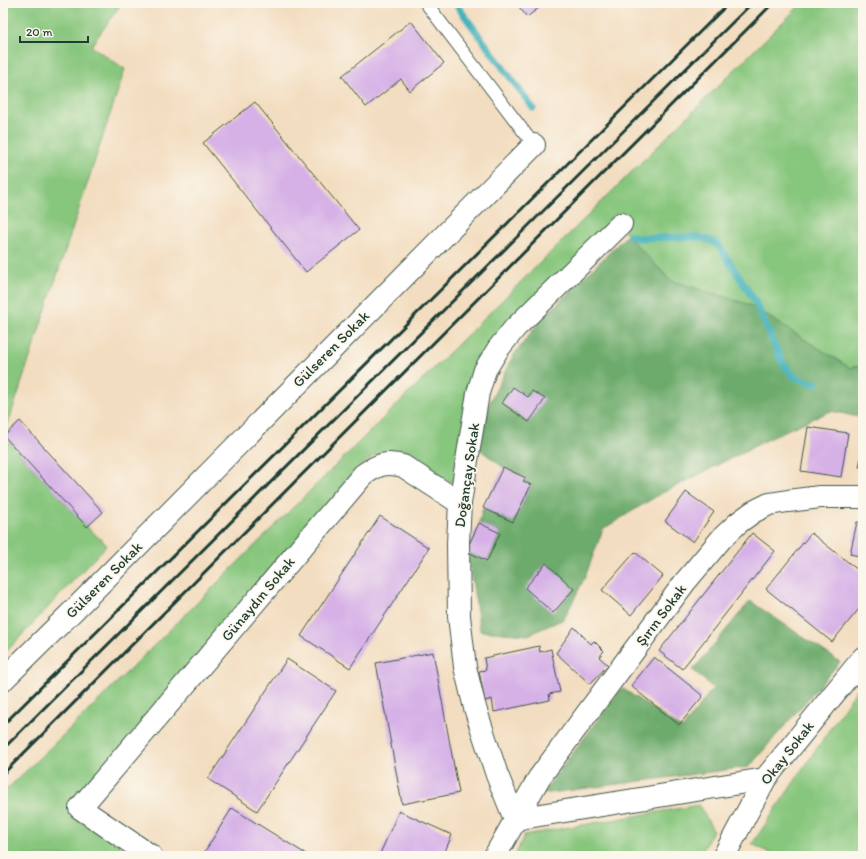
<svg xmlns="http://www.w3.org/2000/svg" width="866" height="859" viewBox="0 0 866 859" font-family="Itim,sans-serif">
	<rect width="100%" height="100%" fill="#fbf7ec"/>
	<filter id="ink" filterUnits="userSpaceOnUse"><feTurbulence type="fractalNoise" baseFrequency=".025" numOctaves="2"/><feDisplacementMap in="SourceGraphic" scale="8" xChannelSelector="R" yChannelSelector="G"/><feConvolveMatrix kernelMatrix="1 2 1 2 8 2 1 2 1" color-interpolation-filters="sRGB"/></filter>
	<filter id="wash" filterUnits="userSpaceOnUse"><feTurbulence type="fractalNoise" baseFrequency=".012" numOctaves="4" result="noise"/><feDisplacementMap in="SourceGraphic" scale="16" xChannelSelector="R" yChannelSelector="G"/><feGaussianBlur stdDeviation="0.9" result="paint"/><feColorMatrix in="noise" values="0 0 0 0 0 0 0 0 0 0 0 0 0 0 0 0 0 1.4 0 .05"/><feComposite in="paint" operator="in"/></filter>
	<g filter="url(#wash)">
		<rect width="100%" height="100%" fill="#f3ddc0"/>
		<!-- green -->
		<g fill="#87c67d" stroke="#538258">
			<path d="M3 3H122L91 46 125 69 4 436 87 527 107 545 3 655Z"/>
			<path d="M802 3H863V365L850 368 750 305 670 280 627 235 621 224 494 341 456 484 390 451 373 456 359 468 67 810 134 856H3V793L83 716Z"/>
			<path d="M857 689 863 693V856H776L752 844Z"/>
			<path d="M699 805 713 830 700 856H515L524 835Z"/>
		</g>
		<!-- forest -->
		<g fill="#6dab6c" stroke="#467450">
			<path d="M627 235 670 280 750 305 850 368 863 365V418L831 411 789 429 662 493 603 529 585 577 564 619 528 635 480 631 471 573 466 551 487 561 500 533 479 523 483 508 513 522 531 485 523 481 526 478 503 467 479 449 489 404 513 356 540 321Z"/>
			<path d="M750 601 840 662 749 767 542 794 622 688 682 729 713 688 693 670Z"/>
		</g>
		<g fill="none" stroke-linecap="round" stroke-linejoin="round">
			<!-- stream -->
			<g stroke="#41b1bb" stroke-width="7">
				<path d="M455 3 533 108"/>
				<path d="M630 235 637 238 697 237 713 241 719 246 755 301 782 362 793 376 808 382 816 383"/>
			</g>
		</g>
		<g id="blocks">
			<!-- building -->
			<g fill="#d6b1e7">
				<path d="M516 3H545L527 17Z"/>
				<path d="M411 21 444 63 410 91 401 79 366 107 342 76Z"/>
				<path d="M255 102 359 230 306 272 203 143Z"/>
				<path d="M513 387 528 397 532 391 545 399 529 422 502 403Z"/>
				<path d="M20 421 103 512 87 527 4 436Z"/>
				<path d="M808 427 848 433 841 477 801 471Z"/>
				<path d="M862 453H863V468L859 467Z"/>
				<path d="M503 467 526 478 523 481 531 485 513 522 483 508Z"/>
				<path d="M686 492 714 512 693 542 665 521Z"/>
				<path d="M380 516 429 548 350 668 301 636Z"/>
				<path d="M857 522 863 523V557L850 554Z"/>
				<path d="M479 523 500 533 487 561 466 551Z"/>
				<path d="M752 533 775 551 682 669 659 651Z"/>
				<path d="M811 533 863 574V604L832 642 766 589Z"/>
				<path d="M635 552 663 576 631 615 602 590Z"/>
				<path d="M546 563 574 589 553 613 525 588Z"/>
				<path d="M574 627 591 644 594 641 604 651 599 657 608 665 590 684 556 653Z"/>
				<path d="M539 646 540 652 551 649 560 692 549 694 550 700 494 712 492 699 485 701 479 671 486 670 484 658Z"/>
				<path d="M433 652 459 793 402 804 376 663Z"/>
				<path d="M654 657 703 696 679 725 631 686Z"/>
				<path d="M287 659 336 691 257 811 208 779Z"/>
				<path d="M232 808 309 856H202Z"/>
				<path d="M399 811 452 835 443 856H379Z"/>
			</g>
		</g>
	</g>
	<g filter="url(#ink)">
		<use href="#blocks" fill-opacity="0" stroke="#3f5549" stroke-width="1"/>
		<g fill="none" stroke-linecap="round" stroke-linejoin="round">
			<defs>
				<path id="lane" d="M426 3 534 145"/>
				<g id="street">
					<path d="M3 680 77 607 534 145"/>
					<path d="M515 819 497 775 475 708 465 667 459 616 458 543 460 503 478 393 485 370 498 349 515 328 621 224"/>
					<path d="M515 819 765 779"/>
					<path d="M151 856 80 808 363 475C377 465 386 461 403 466L460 503"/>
					<path d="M495 856 539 778 685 582 722 538 738 523 753 512 769 504 788 501 820 497H863"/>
					<path d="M724 856 765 779 863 658"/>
				</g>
			</defs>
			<!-- lane casing -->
			<use href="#lane" stroke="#3f5549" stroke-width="14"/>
			<!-- street casing -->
			<use href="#street" stroke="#3f5549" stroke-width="24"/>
			<!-- lane -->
			<use href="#lane" stroke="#fff" stroke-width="12"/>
			<!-- street -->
			<use href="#street" stroke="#fff" stroke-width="22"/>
			<!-- rail -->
			<g stroke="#1f3d34" stroke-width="3">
				<path d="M3 725 729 3"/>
				<path d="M3 749 752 3"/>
				<path d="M3 774 773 3"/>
			</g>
		</g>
	</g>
	<g text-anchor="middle" stroke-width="3.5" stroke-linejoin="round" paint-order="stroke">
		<!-- street labels -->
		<g font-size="15" fill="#1f3d34" stroke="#fbf7ec">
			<text transform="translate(331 349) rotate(-45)" y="5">Gülseren Sokak</text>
			<text transform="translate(467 475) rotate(-82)" y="5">Doğançay Sokak</text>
			<text transform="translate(104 580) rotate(-45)" y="5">Gülseren Sokak</text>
			<text transform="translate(258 599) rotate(-50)" y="5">Günaydın Sokak</text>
			<text transform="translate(661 615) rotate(-53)" y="5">Şırın Sokak</text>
			<text transform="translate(787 753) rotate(-52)" y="5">Okay Sokak</text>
		</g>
	</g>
	<!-- margin -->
	<rect width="866" height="859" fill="none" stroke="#fbf7ec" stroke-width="16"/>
	<!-- scale -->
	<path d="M20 36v6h68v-6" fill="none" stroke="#1f3d34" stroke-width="2"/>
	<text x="26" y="36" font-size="12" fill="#1f3d34" stroke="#fbf7ec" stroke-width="3" paint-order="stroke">20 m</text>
</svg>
